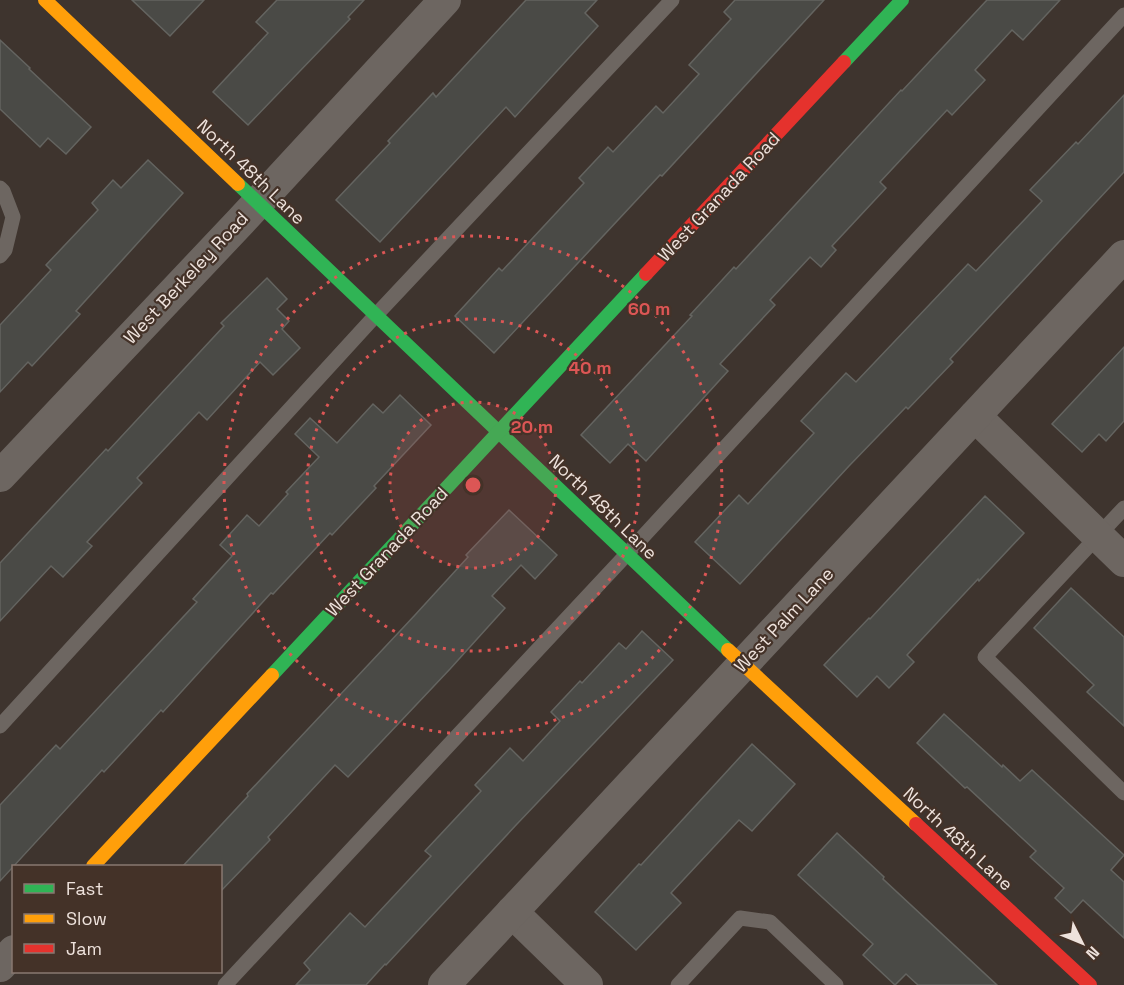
<svg xmlns="http://www.w3.org/2000/svg" width="1124" height="985" viewBox="0 0 1124 985" font-family="'Space Grotesk',sans-serif">
	<rect width="100%" height="100%" fill="#3e342e"/>
	<!-- building -->
	<g fill="#4a4a46" stroke="#646460" stroke-width="1.5">
		<path d="M132 0H204L170 36Z"/>
		<path d="M277 0H364L348 17 350 19 248 125 213 92 268 33 256 22Z"/>
		<path d="M526 0H597L585 13 598 26 515 117 506 107 380 242 336 200 390 143 388 141 433 93 436 97Z"/>
		<path d="M735 0H824L662 176 660 175 494 353 455 316 499 268 502 271 584 183 579 178 608 147 613 152 656 106 663 113 699 74 689 65 731 19 724 12Z"/>
		<path d="M987 0H1060L1023 40 1012 30 975 70 985 80 952 115 947 110 880 182 886 188 832 246 836 250 821 267 810 257 770 300 775 305 720 364 728 371 646 461 628 444 610 463 581 435 692 316 690 315 734 267 736 269 901 90 902 91Z"/>
		<path d="M0 40 30 68 29 69 91 127 66 154 48 138 40 147 0 109Z"/>
		<path d="M1124 95V172L950 359 953 362 908 409 906 407 849 466 740 584 695 542 739 495 748 504 814 433 801 421 846 373 856 382 968 264 976 271 1042 201 1030 190 1076 142 1078 144Z"/>
		<path d="M148 160 183 193 76 311 80 314 32 366 28 362 0 392V325L51 270 46 265 98 210 92 203 113 180 121 188Z"/>
		<path d="M267 278 287 299 277 309 289 321 282 329 300 348 273 375 260 362 207 420 199 412 137 478 142 483 87 542 92 546 63 577 51 566 0 621V563L106 449 108 451 224 326 221 323Z"/>
		<path d="M1124 347V421L1106 441 1099 434 1082 452 1052 424Z"/>
		<path d="M400 395 431 425 374 486 376 488 332 535 330 533 273 594 271 593 163 712 161 710 104 772 102 770 0 881V805L56 745 60 749 197 602 193 599 232 556 220 545 247 515 259 526 288 494 286 492 319 457 295 434 310 418 337 443 373 404 383 413Z"/>
		<path d="M985 496 1024 533 979 581 978 579 907 655 914 662 889 688 877 676 857 697 824 665 869 618 870 619Z"/>
		<path d="M509 510 557 555 535 579 521 565 492 596 505 608 450 669 348 777 335 765 268 837 270 840 220 892V867H182L248 796 247 794 415 615 468 557 466 555Z"/>
		<path d="M1071 588 1124 637V726L1087 692 1094 685 1034 628Z"/>
		<path d="M642 631 673 660 517 824 386 965 385 964 366 985H296L310 970 304 963 350 913 365 927 431 856 425 851 481 791 475 785 510 748 523 761 560 721 551 712 580 681 582 683 619 643 626 649Z"/>
		<path d="M944 714 1002 767 1003 765 1020 781 1032 770 1124 855 1111 870 1124 882V938L1083 900 1071 913 1055 898 1064 888 1030 857 1036 851 967 787 965 788 917 743Z"/>
		<path d="M752 744 795 784 752 831 739 820 671 893 681 903 636 950 595 912 639 864 641 865Z"/>
		<path d="M837 833 884 877 883 879 997 985H918L906 974 895 985 863 955 873 944 798 875Z"/>
	</g>
	<g fill="none" stroke-linecap="round" stroke-linejoin="round">
		<!-- lane -->
		<g stroke="#6d6661" stroke-width="15">
			<path d="M0 188 3 191 13 217 5 250 0 256"/>
			<path d="M1124 508 985 657 1124 793"/>
			<path d="M0 726 376 315 672 0"/>
			<path d="M225 985 627 554 1124 15"/>
			<path d="M678 985 740 918 770 922 836 985"/>
		</g>
		<!-- street -->
		<g stroke="#6d6661" stroke-width="32">
			<path d="M975 416 1124 561"/>
			<path d="M0 476 241 221 445 0"/>
			<path d="M512 912 587 985"/>
			<path d="M0 966 14 951"/>
			<path d="M444 985 1124 256"/>
		</g>
		<!-- fast -->
		<g stroke="#30b455" stroke-width="14">
			<path d="M844 62 902 0"/>
			<path d="M238 184 728 650"/>
			<path d="M272 675 646 274"/>
		</g>
		<!-- slow -->
		<g stroke="#ff9f0a" stroke-width="14">
			<path d="M45 0 238 184"/>
			<path d="M728 650 916 824"/>
			<path d="M93 866 272 675"/>
		</g>
		<!-- jam -->
		<g stroke="#e5322d" stroke-width="14">
			<path d="M646 274 844 62"/>
			<path d="M916 824 1090 985"/>
		</g>
	</g>
	<!-- distance rings -->
	<circle cx="473" cy="485" r="83" fill="#dc5655" fill-opacity=".12"/>
	<g fill="none" stroke="#dc5655" stroke-width="3" stroke-dasharray="3 6">
		<circle cx="473" cy="485" r="83"/>
		<circle cx="473" cy="485" r="166"/>
		<circle cx="473" cy="485" r="249"/>
	</g>
	<g text-anchor="middle" stroke-width="4.5" stroke-linejoin="round" paint-order="stroke">
		<!-- street labels -->
		<g font-size="18" fill="#eee2dc" stroke="#443228">
			<text transform="translate(251 172) rotate(44)" y="6">North 48th Lane</text>
			<text transform="translate(719 197) rotate(-47)" y="6">West Granada Road</text>
			<text transform="translate(186 278) rotate(-47)" y="6">West Berkeley Road</text>
			<text transform="translate(603 507) rotate(44)" y="6">North 48th Lane</text>
			<text transform="translate(387 552) rotate(-47)" y="6">West Granada Road</text>
			<text transform="translate(784 620) rotate(-47)" y="6">West Palm Lane</text>
			<text transform="translate(958 839) rotate(43)" y="6">North 48th Lane</text>
		</g>
	</g>
	<circle cx="473" cy="485" r="9" fill="#dc5655" stroke="#443228" stroke-width="3"/>
	<g font-size="18" text-anchor="middle" font-weight="bold" fill="#dc5655" stroke="#443228" stroke-width="4.5" stroke-linejoin="round" paint-order="stroke">
		<text x="649" y="315">60 m</text>
		<text x="590" y="374">40 m</text>
		<text x="532" y="433">20 m</text>
	</g>
	<!-- legend -->
	<rect x="12" y="865" width="210" height="108" fill="#443228" stroke="#887870" stroke-width="1.5"/>
	<rect x="24" y="884" width="30" height="9" fill="#30b455" stroke="#887870" stroke-width="1.5"/>
	<text x="66" y="895" font-size="18" fill="#eee2dc">Fast</text>
	<rect x="24" y="914" width="30" height="9" fill="#ff9f0a" stroke="#887870" stroke-width="1.5"/>
	<text x="66" y="925" font-size="18" fill="#eee2dc">Slow</text>
	<rect x="24" y="944" width="30" height="9" fill="#e5322d" stroke="#887870" stroke-width="1.5"/>
	<text x="66" y="955" font-size="18" fill="#eee2dc">Jam</text>
	<!-- north arrow -->
	<g transform="translate(1082 943) rotate(133)" stroke="#443228" stroke-width="4.5" paint-order="stroke">
	<path d="M0-4.5L10 22L0 15L-10 22Z" fill="#eee2dc"/>
	<text y="-9" font-size="16" font-weight="bold" text-anchor="middle" fill="#eee2dc">N</text>
	</g>
</svg>
